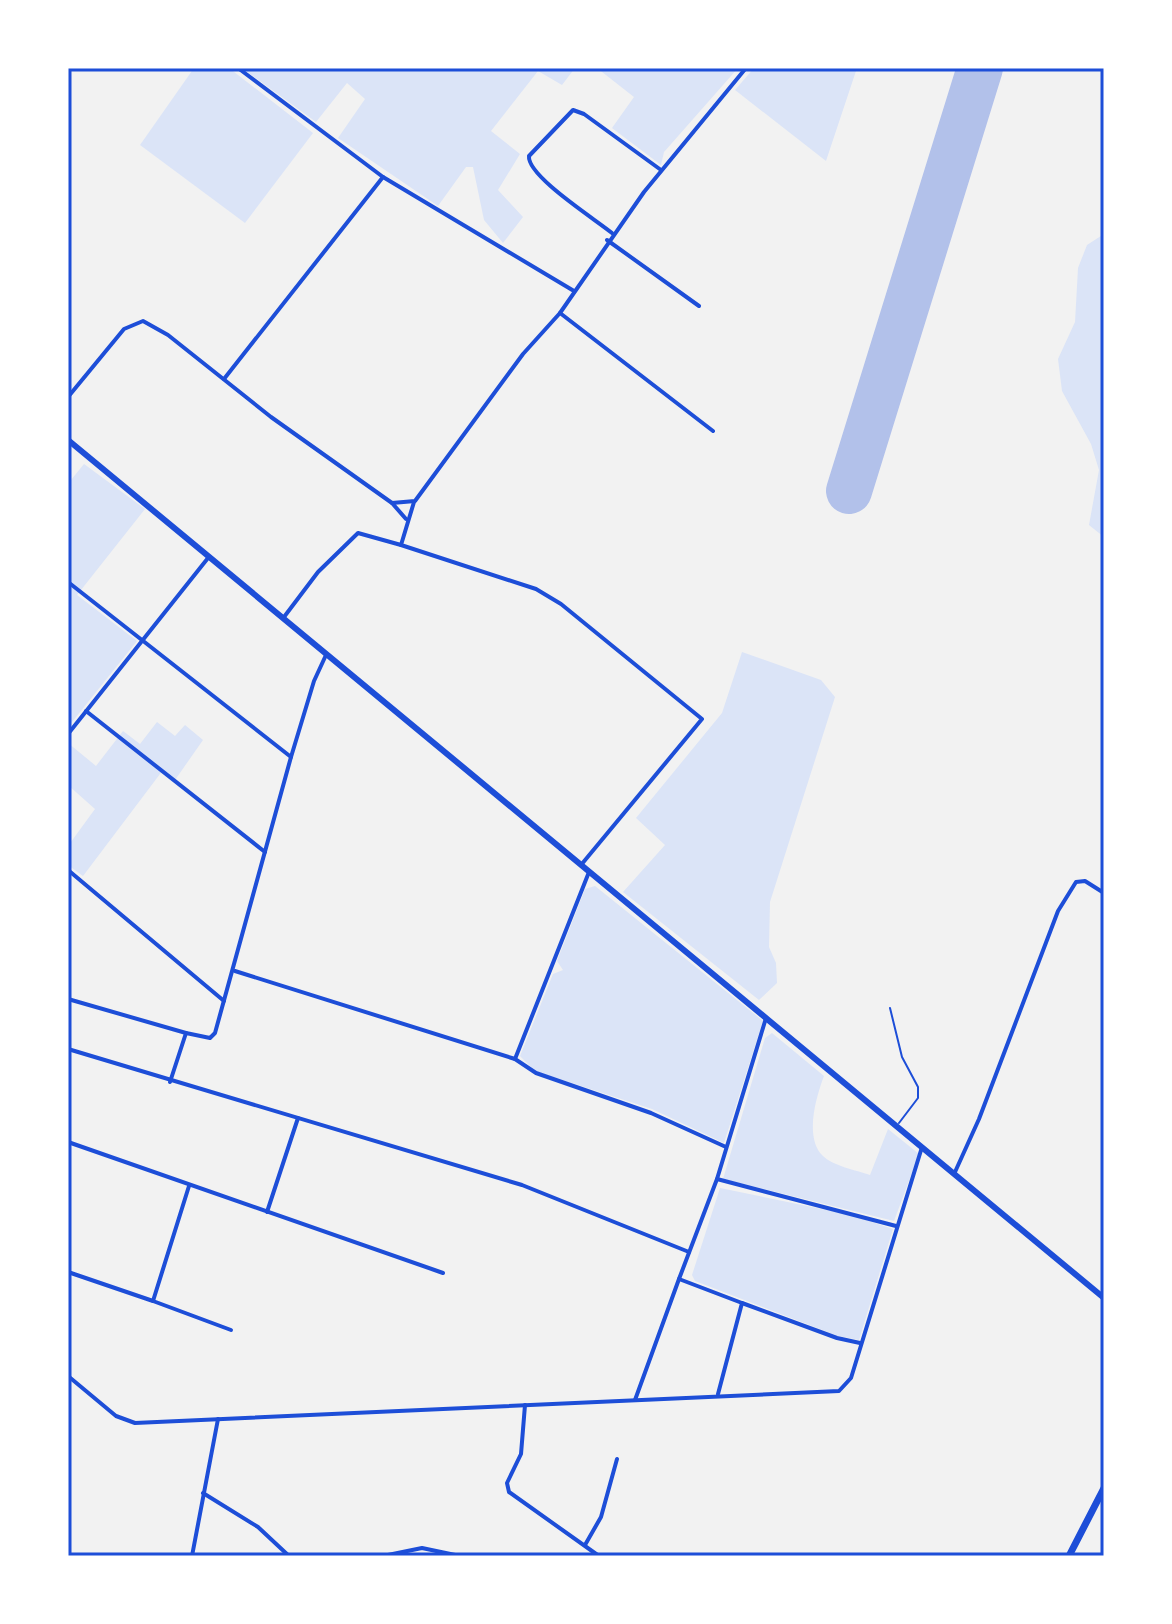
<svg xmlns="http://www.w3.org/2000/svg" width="1172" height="1624" viewBox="0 0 1172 1624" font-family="'Public Sans',sans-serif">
	<rect width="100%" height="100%" fill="#f2f2f2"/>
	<!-- green -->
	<g fill="#dbe4f7">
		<path d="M194 68H229L313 133 245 223 140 145Z"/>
		<path d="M242 68H575L562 85 538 71 491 131 520 154 498 190 523 217 503 243 484 220 473 167H466L438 206 338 138 365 99 347 83 316 122Z"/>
		<path d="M597 68H738L664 152 661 165 612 128 634 97Z"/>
		<path d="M754 68H857L826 161 735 90Z"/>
		<path d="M1104 234V537L1089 525 1099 470 1091 444 1062 391 1058 359 1075 322 1078 268 1087 245Z"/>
		<path d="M84 464 145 509 77 595 137 641 68 727V478L71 480Z"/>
		<path d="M742 652 821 680 835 697 770 902 769 947 776 963 777 983 759 1000 623 892 665 845 636 818 722 713Z"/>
		<path d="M157 722 175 736 185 725 203 740 175 780 163 770 83 876 68 865V846L95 809 68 785V743L96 766 123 731 140 744Z"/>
		<path d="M595 886 763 1021 724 1143 652 1109 535 1071 520 1056 553 974 563 970 557 961 585 889Z"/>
		<path d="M772 1033 824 1076C816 1097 804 1138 823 1156 833 1166 856 1170 870 1175L888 1129 919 1154 894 1221 723 1179 765 1038Z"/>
		<path d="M720 1188 851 1215 893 1229 859 1340 838 1336 695 1281 692 1275Z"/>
	</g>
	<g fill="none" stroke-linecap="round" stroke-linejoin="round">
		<!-- runway -->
		<path stroke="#b2c1ea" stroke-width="46" d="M849 491 980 68"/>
		<!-- path -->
		<path stroke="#1d4ed8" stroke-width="2" d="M890 1008 902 1057 918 1087V1098L899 1123"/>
		<!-- minor -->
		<g stroke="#1d4ed8" stroke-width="4">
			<path d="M238 68 383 177 574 291"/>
			<path d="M612 233C595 219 527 176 529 156L573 110 584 114 661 170"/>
			<path d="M607 240 699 306"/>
			<path d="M560 313 644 192 746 68"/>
			<path d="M224 379 383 177"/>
			<path d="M68 397 124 329 143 321 168 335 271 417 392 503 415 501 523 354 560 313 713 431"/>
			<path d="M414 502 401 545 536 589 561 604 702 719 581 865"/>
			<path d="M392 503 406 519"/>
			<path d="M68 582 291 757"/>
			<path d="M284 617 318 572 358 533 401 545"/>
			<path d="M86 711 265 852"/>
			<path d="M68 734 208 558"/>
			<path d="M68 870 224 1001"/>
			<path d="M589 872 515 1059 536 1073 651 1113 726 1147"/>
			<path d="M235 971 515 1059"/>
			<path d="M68 999 186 1033"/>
			<path d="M68 1049 522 1185 689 1252"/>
			<path d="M170 1082 186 1033 210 1038 215 1033 291 757 314 681 326 655"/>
			<path d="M68 1142 443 1273"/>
			<path d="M955 1172 979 1119 1058 911 1076 882 1085 881 1104 893"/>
			<path d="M717 1179 896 1226"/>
			<path d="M267 1212 298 1118"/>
			<path d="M68 1272 153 1301 189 1186"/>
			<path d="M153 1301 231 1330"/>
			<path d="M742 1303 837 1338 860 1343"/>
			<path d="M68 1376 116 1416 135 1423 839 1391 851 1378 922 1147"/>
			<path d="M718 1394 742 1303 679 1279 717 1179 766 1018"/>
			<path d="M635 1400 679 1279"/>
			<path d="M525 1405 521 1454 507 1483 509 1492 599 1556"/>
			<path d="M203 1493 258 1527 289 1556"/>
			<path d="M585 1545 601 1517 617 1459"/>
			<path d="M192 1556 218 1419"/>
			<path d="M383 1556 422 1548 460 1556"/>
		</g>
		<!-- secondary -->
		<path stroke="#1d4ed8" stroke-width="6" d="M68 440 1104 1298"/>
		<!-- trunk -->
		<path stroke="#1d4ed8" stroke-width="7" d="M1069 1556 1104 1488"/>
	</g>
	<!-- border -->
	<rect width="1172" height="1624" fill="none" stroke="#ffffff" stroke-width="140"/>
	<rect x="70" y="70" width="1032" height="1484" fill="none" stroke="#1d4ed8" stroke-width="3"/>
</svg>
